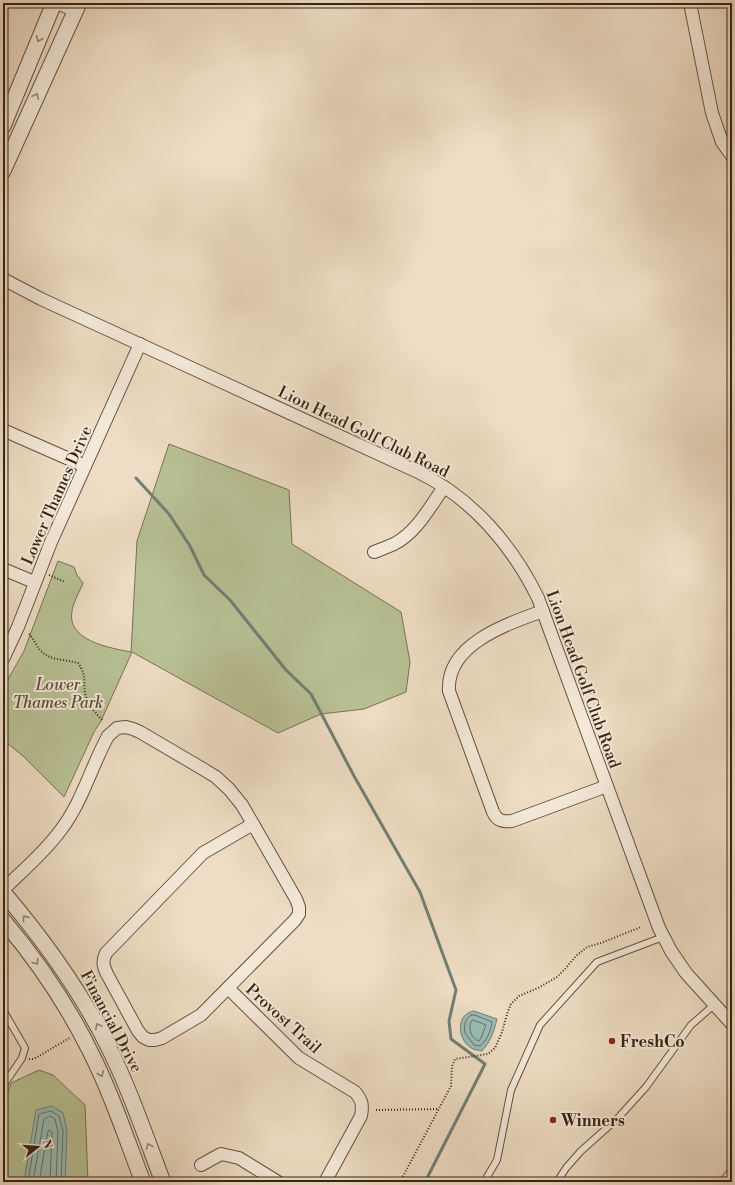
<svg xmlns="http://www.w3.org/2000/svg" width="735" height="1185" viewBox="0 0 735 1185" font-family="'Libre Bodoni',serif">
	<rect width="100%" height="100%" fill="#eeddc4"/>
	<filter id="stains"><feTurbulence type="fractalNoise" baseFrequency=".005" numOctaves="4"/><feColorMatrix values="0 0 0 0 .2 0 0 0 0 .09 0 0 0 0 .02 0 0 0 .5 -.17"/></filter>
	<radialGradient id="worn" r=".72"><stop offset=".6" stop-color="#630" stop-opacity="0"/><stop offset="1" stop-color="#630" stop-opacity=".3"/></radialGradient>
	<!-- green -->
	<g fill="#b8c195" stroke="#777254">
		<path d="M169 444 289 490 292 544 401 612 410 662 406 692 364 709 321 714 278 733 132 652 101 721 94 732 64 797 23 756 3 740V688L24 651 58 561 74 567 77 575 83 583C80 591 73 603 72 611 66 641 111 648 131 652L137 541Z"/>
		<path d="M39 1070 53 1075 85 1105 88 1182H3V1105L11 1083Z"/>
	</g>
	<!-- water -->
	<g fill="#99bbb5" stroke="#717f74">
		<path d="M474 1011 497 1019C494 1031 491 1041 482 1051 479 1050 475 1050 473 1049 457 1041 455 1014 474 1011Z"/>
		<path d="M52 1106 63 1113 67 1131 65 1182H24L36 1110Z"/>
	</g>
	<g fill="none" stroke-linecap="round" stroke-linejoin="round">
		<!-- shore -->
		<g stroke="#687064" stroke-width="1">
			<path d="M471 1015H475L492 1022C491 1031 487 1040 480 1046L474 1045 465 1033C464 1026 464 1020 471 1015Z"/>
			<path d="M473 1020 486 1025 481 1038 479 1041C472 1038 469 1032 470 1024Z"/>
			<path d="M28 1182 39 1114 51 1111 59 1116 63 1131 61 1182"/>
			<path d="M33 1182 44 1119 50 1116 55 1119 58 1132 56 1182"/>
			<path d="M39 1182 48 1131 49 1130 52 1132 50 1182"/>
		</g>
		<!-- stream -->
		<path stroke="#717f74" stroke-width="3" d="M136 478 169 514 190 546 204 575 230 600 286 670 311 694 354 776 420 892 456 990 449 1021 451 1039 485 1064 425 1182"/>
		<defs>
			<g id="service">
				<path d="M3 1010 25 1048 22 1058 3 1086"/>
				<path d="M484 1182 497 1160 511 1090 540 1025 597 962 663 937"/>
				<path d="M557 1182 566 1168 581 1151 618 1118 646 1087 691 1025 714 1005"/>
				<path d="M722 1182 732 1170"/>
			</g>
			<g id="minor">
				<path d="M58 3 75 11"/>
				<path d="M690 3 712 113 722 142 732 156"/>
				<path d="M3 279 41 299 418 472C472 498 512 545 538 598L659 928 671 951 686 973 732 1024"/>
				<path d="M3 430 85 466"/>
				<path d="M374 552C380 550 387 547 394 544 416 533 430 507 444 487"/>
				<path d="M3 569 34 582"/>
				<path d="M543 611C507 624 446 644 449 691L493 812C497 821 503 822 512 821L607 786"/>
				<path d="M3 659 18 627 51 542 140 344"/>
				<path d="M253 824 296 899 299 907V914L295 920 201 1015 162 1038 155 1040H149L143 1037 138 1031 107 974C103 966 102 961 106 953L203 853Z"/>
				<path d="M3 890C22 871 44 853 60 831 82 803 91 767 108 736L117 728 126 727 133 729 140 732 203 769 216 777 229 789 242 805 253 824"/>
				<path d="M228 988 299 1058 355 1092C362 1100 363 1105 361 1116L325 1182"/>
				<path d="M201 1165 221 1154 239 1158 278 1182"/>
			</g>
			<g id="tertiary">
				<path d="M3 126 54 3"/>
				<path d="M3 171 79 3"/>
				<path d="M3 892C43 939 78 987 106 1042 129 1087 145 1135 163 1182"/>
				<path d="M3 920C37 960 66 1003 89 1049 111 1092 126 1138 143 1182"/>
			</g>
		</defs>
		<!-- service casing -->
		<use href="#service" stroke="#64523f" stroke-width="8"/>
		<!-- minor casing -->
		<use href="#minor" stroke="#64523f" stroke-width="14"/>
		<!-- tertiary casing -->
		<use href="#tertiary" stroke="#64523f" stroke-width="17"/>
		<!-- path -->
		<g stroke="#362413" stroke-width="2" stroke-dasharray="1 2" stroke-linecap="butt">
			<path d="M49 575 65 582"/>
			<path d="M29 634C33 638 36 645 40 650 50 661 64 659 78 663 88 677 82 683 86 697 89 707 97 714 103 721"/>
			<path d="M29 1059H34L71 1037"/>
			<path d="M376 1110 439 1109"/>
			<path d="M400 1182 451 1086 452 1066 455 1059 488 1054 495 1048 502 1032 508 1011 511 1004 519 996 538 988 557 977 565 969 576 956 587 947 601 943 641 927"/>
		</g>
		<!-- service -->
		<use href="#service" stroke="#f4e9d9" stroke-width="6"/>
		<!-- minor -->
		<use href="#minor" stroke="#f4e9d9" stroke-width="12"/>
		<!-- tertiary -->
		<use href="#tertiary" stroke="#f4e9d9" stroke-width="15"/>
	</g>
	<!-- one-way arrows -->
	<defs><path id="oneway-chevron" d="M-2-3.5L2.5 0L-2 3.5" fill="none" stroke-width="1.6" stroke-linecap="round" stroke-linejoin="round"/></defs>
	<g stroke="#958676">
		<use href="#oneway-chevron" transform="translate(39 39) rotate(113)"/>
		<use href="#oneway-chevron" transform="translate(36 96) rotate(-66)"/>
		<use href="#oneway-chevron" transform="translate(25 918) rotate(-129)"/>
		<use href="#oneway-chevron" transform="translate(36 962) rotate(54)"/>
		<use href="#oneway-chevron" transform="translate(98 1026) rotate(-118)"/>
		<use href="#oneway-chevron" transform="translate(101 1074) rotate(67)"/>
		<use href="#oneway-chevron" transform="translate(149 1146) rotate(-111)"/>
	</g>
	<!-- markers -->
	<g fill="#8f2418" stroke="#f4e9d9" stroke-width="1.5">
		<circle cx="612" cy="1041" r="4"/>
		<circle cx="553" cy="1120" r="4"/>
	</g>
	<g text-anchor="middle" stroke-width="4" stroke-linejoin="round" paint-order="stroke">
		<!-- street labels -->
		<g font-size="16" fill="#362413" stroke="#f4e9d9">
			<text transform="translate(364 431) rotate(26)" y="6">Lion Head Golf Club Road</text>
			<text transform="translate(56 495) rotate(-66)" y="6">Lower Thames Drive</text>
			<text transform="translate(584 679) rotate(70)" y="6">Lion Head Golf Club Road</text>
			<text transform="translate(284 1018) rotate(42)" y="6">Provost Trail</text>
			<text transform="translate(112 1021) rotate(62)" y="6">Financial Drive</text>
		</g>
		<!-- park labels -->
		<g font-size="16" font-style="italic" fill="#564b34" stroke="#f4e9d9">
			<text x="58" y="690">Lower<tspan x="58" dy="18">Thames Park</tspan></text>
		</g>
		<!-- poi labels -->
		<g font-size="16" font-weight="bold" fill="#362413" stroke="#f4e9d9" text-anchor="start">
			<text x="620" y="1047">FreshCo</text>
			<text x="561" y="1126">Winners</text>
		</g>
	</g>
	<!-- margin -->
	<rect width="735" height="1185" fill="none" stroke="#eeddc4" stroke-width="16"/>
	<rect x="4" y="4" width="727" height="1177" fill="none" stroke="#362413" stroke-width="2"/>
	<rect x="8" y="8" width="719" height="1169" fill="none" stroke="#362413"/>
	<!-- north arrow -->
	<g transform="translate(38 1147) rotate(73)" stroke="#f4e9d9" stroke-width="3" paint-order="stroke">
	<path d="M0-3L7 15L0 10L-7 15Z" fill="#362413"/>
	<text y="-6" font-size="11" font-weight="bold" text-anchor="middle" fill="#362413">N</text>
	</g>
	<rect width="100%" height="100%" filter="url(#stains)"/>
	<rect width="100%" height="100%" fill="url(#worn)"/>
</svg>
